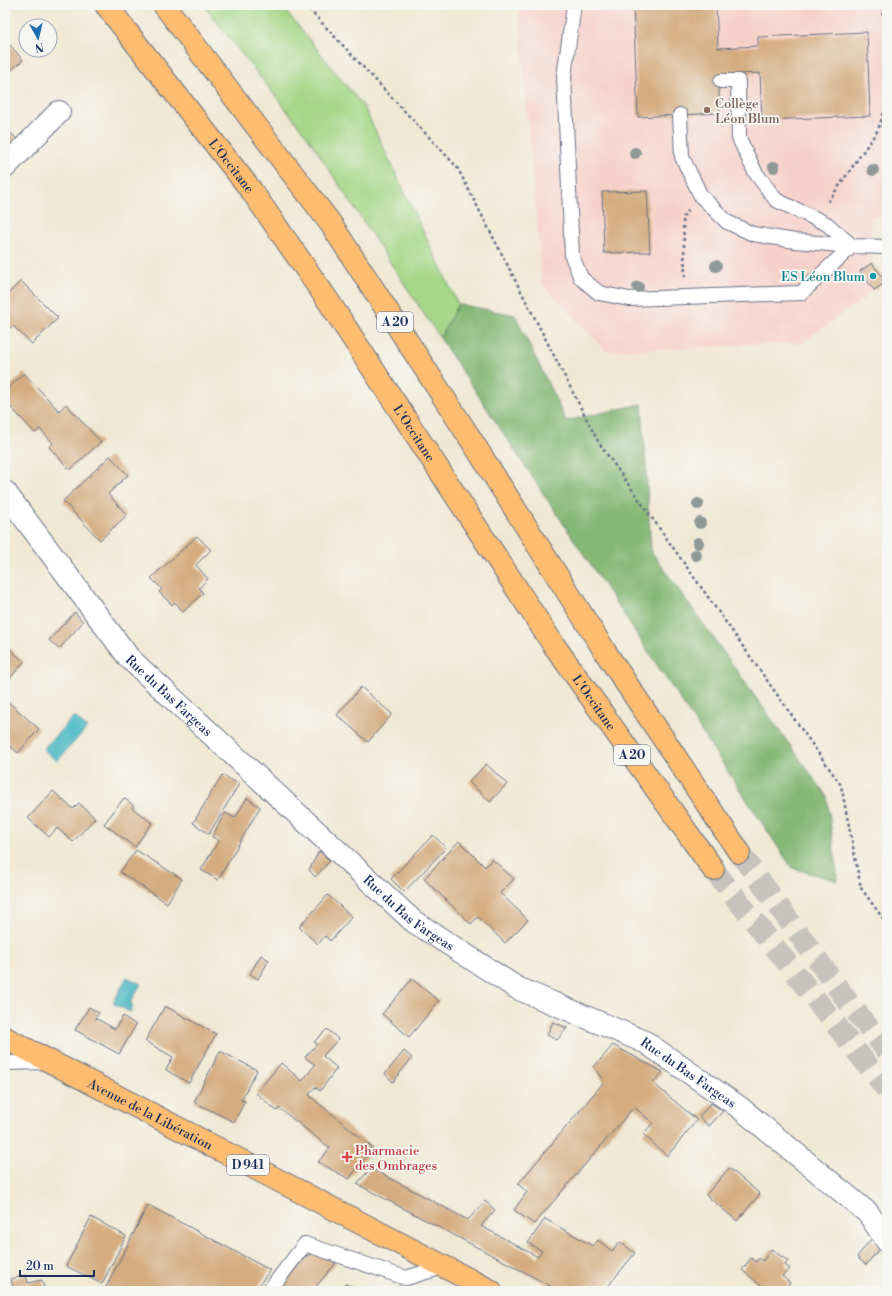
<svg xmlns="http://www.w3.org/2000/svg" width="892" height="1296" viewBox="0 0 892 1296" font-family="'Libre Bodoni',serif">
	<rect width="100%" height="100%" fill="#f6f6f2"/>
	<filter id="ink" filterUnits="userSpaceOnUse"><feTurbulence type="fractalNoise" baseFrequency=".025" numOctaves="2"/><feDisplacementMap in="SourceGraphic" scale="8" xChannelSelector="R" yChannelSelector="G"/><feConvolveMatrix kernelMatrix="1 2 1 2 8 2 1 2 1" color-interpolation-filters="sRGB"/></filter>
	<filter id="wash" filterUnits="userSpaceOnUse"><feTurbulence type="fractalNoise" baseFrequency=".012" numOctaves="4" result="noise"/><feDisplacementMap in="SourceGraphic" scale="16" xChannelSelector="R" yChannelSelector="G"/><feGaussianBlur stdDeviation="0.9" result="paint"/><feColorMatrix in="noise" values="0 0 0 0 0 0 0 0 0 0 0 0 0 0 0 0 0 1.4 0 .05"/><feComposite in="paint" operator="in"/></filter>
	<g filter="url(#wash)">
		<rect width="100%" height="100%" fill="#f0e8d3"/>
		<!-- built -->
		<path fill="#f7d1c9" d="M518 5H887V216L870 217 872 263 886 282 802 343 606 351 542 284Z"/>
		<!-- green -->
		<path fill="#a5d787" stroke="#608372" d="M203 5H281L364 107 458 304 440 338 307 136Z"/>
		<!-- forest -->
		<path fill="#84b874" stroke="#507469" d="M458 304 515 315 566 421 642 404 651 551 827 797 838 881 792 868 440 338Z"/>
		<!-- water -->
		<g fill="#4bb9c5" stroke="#337492">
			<path d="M74 716 87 728 57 761 43 749Z"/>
			<path d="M127 977 141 984 130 1003 133 1005 130 1012 113 1003Z"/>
		</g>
		<g id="blocks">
			<!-- building -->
			<g fill="#d4ac7f">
				<path d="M633 5H716L718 48 758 46V37L867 32 870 116 762 120 760 73 718 75 720 113 638 117Z"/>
				<path d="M10 45 23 60 5 75V50Z"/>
				<path d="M5 128 18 140 5 155Z"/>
				<path d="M647 191 650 252 604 253 602 192Z"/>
				<path d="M872 263 886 282 874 290 860 271Z"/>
				<path d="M21 281 58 318 32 344 13 326 10 328 5 323V297Z"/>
				<path d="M24 373 59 411 66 404 101 442 70 470 49 447 53 443 40 429 35 433 5 401V391Z"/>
				<path d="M110 456 128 475 108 494 127 515 100 540 63 501Z"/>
				<path d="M197 536 211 550 196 565 208 579 199 588 203 593 183 612 175 602 172 605 159 592 162 589 151 578Z"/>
				<path d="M75 612 83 622 59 649 49 640Z"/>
				<path d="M5 644 24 662 5 684Z"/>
				<path d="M361 687 392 714 368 742 337 715Z"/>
				<path d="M5 699 39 729 18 753 5 742Z"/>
				<path d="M486 764 507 784 490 802 469 782Z"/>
				<path d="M222 775 239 784 209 834 193 823Z"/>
				<path d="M53 791 73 809 79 803 95 818 73 842 57 828 49 837 28 818Z"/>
				<path d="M124 798 134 806 132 808 152 823 135 847 104 824Z"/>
				<path d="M247 798 260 807 218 880 201 870 219 840 212 837 225 813 235 818Z"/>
				<path d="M433 835 446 848 404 892 391 879Z"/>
				<path d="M459 841 485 867 492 859 514 879 500 893 528 920 505 943 478 917 471 924 424 879Z"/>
				<path d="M136 850 182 879 167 903 120 872Z"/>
				<path d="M319 851 330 861 315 877 309 870Z"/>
				<path d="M328 895 352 917 330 941 325 936 318 944 299 927Z"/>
				<path d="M261 955 269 960 258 979 250 974Z"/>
				<path d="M412 979 439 1001 409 1037 382 1014Z"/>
				<path d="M165 1006 216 1034 189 1083 166 1070 173 1057 145 1041Z"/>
				<path d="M89 1007 99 1013 95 1018 115 1029 123 1016 136 1025 119 1054 75 1030Z"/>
				<path d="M553 1022 567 1028 557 1040 547 1035Z"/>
				<path d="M327 1029 338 1039 323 1056 337 1068 320 1091 315 1087 309 1095 373 1148 349 1179 318 1162 330 1148 279 1108 277 1111 256 1093 281 1063 302 1081 315 1065 305 1057 317 1044 314 1042Z"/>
				<path d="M613 1045 663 1072 653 1083 697 1120 667 1156 643 1134 653 1123 634 1107 534 1224 514 1210 527 1192 518 1184 604 1082 594 1067Z"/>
				<path d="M220 1051 257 1070 241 1100 245 1101 234 1122 194 1102Z"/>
				<path d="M404 1051 412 1058 393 1082 385 1074Z"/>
				<path d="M711 1103 723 1111 709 1126 699 1117Z"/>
				<path d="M371 1168 468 1220 485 1201 495 1210 481 1226 538 1257 542 1251 528 1243 545 1219 593 1246 598 1240 612 1251 620 1242 635 1253 604 1291H560L357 1184Z"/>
				<path d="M729 1168 760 1194 737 1221 706 1195Z"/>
				<path d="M148 1205 270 1270 255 1291H104Z"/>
				<path d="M91 1217 126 1236 102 1284 66 1266Z"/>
				<path d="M872 1238 880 1248 866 1265 857 1257Z"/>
				<path d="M771 1249 788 1261 785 1265 790 1269 782 1276 790 1283 785 1291H767L742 1270 751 1258 756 1262 759 1258 763 1261Z"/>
				<path d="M314 1253 336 1263 312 1291H278L306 1256Z"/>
				<path d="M26 1275 28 1283 42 1280 45 1291H14L11 1279Z"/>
				<path d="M345 1284 365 1291H343Z"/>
				<path d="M399 1286 413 1291H397Z"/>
				<path d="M636 1286 649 1291H634Z"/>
			</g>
		</g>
	</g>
	<g filter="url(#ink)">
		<use href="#blocks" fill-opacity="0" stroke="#667087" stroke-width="1"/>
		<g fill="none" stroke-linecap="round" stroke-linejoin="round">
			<!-- motorway-tunnel -->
			<g stroke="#c5c3bc" stroke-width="22" stroke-dasharray="22 11" stroke-linecap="butt">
				<path d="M739 852 846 999 887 1051"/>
				<path d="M713 869 887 1090"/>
			</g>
			<defs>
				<g id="service">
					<path d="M574 5 564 76 572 256 581 278 599 293 629 299 801 293 852 246"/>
					<path d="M721 81H738L739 138 755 172 776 200 827 224 852 246"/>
					<path d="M680 115 682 157 701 196 727 222 753 234 795 241 852 246 887 247"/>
					<path d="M5 1063 47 1062"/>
					<path d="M269 1291 305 1244 406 1278 446 1266"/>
				</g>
				<g id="minor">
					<path d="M5 167 59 112"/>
					<path id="s1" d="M5 492 129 658 413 921 517 988 645 1042 739 1107 868 1213 887 1241"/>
				</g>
				<g id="primary">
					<path id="s2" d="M5 1038 491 1291"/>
				</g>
				<g id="motorway">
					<path id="s3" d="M106 5 251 190 329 302 551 641 713 869"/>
					<path d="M164 5 331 224 472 441 606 653 739 852"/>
				</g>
			</defs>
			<!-- service casing -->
			<use href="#service" stroke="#667087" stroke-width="16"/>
			<!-- minor casing -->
			<use href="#minor" stroke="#667087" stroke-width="24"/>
			<!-- primary casing -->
			<use href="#primary" stroke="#667087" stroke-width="24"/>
			<!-- motorway casing -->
			<use href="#motorway" stroke="#667087" stroke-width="24"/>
			<!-- path -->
			<g stroke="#667087" stroke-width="2.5" stroke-dasharray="3 3" stroke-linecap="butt">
				<path d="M305 5 457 167 599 443 841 785 861 888 887 924"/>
				<path d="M828 202 878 130 886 105 885 19 879 5"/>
				<path d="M685 277 683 217 689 210"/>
			</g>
			<!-- service -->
			<use href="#service" stroke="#fff" stroke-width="14"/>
			<!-- minor -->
			<use href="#minor" stroke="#fff" stroke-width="22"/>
			<!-- primary -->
			<use href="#primary" stroke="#fdbc70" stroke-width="22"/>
			<!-- motorway -->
			<use href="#motorway" stroke="#fdbc70" stroke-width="22"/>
		</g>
		<!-- trees -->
		<g fill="#8e9998">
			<circle cx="635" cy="153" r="6"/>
			<circle cx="774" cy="167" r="6"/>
			<circle cx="873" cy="170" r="6"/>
			<circle cx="716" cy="266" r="6"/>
			<circle cx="638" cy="287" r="6"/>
			<circle cx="698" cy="504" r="6"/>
			<circle cx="700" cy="523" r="6"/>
			<circle cx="698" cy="543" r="6"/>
			<circle cx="696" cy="555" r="6"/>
		</g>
	</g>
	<!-- markers -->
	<circle fill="#8d6e63" stroke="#f6f6f2" stroke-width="1.5" cx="707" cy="110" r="4"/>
	<circle fill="#0f9aa8" stroke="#f6f6f2" stroke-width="1.5" cx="873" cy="276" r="4"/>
	<path fill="#e0444e" stroke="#f6f6f2" stroke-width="1.5" d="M345 1151h4v4h4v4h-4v4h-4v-4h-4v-4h4z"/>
	<g text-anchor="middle" stroke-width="3.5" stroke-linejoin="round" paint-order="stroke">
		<!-- shield labels -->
		<g fill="#f6f6f2" stroke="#5d6b8a" stroke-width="1">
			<rect x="377" y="312" width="36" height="20" rx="3"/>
			<rect x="614" y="745" width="36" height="20" rx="3"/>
			<rect x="227" y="1155" width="42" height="20" rx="3"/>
		</g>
		<g font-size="12" font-weight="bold" fill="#1b2f5e">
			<text x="395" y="326">A 20</text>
			<text x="632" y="759">A 20</text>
			<text x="248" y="1169">D 941</text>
		</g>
		<!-- education labels -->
		<g font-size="13" fill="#785e54" stroke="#f6f6f2" text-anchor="start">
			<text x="715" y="108">Collège<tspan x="715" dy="15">Léon Blum</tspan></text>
		</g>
		<!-- street labels -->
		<g font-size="13" fill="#1b2f5e" stroke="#f6f6f2">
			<text dy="5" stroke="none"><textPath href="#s3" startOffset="204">L'Occitane</textPath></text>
			<text dy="5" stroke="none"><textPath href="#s3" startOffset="528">L'Occitane</textPath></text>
			<text dy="5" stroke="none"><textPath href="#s1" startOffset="262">Rue du Bas Fargeas</textPath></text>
			<text dy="5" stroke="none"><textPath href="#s3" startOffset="852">L'Occitane</textPath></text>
			<text dy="5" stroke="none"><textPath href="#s1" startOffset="586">Rue du Bas Fargeas</textPath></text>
			<text dy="5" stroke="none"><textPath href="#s1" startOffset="910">Rue du Bas Fargeas</textPath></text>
			<text dy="5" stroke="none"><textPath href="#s2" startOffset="164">Avenue de la Libération</textPath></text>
		</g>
		<!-- culture labels -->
		<g font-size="13" fill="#0d838f" stroke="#f6f6f2" text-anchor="end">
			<text x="865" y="281">ES Léon Blum</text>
		</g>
		<!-- health labels -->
		<g font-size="13" fill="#be3a42" stroke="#f6f6f2" text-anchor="start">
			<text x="355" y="1155">Pharmacie<tspan x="355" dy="15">des Ombrages</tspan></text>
		</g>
	</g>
	<!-- margin -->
	<rect width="892" height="1296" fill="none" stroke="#f6f6f2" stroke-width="20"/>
	<!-- north arrow -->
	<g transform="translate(38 38) rotate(172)"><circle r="19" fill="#f6f6f2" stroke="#9ea6b7"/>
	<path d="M0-3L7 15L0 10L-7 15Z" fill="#1f6fb2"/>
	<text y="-6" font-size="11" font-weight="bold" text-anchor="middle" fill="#1b2f5e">N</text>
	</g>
	<!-- scale -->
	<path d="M20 1270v6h74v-6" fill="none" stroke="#1b2f5e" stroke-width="2"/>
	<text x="26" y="1270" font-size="12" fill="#1b2f5e" stroke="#f6f6f2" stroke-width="3" paint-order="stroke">20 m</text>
</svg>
